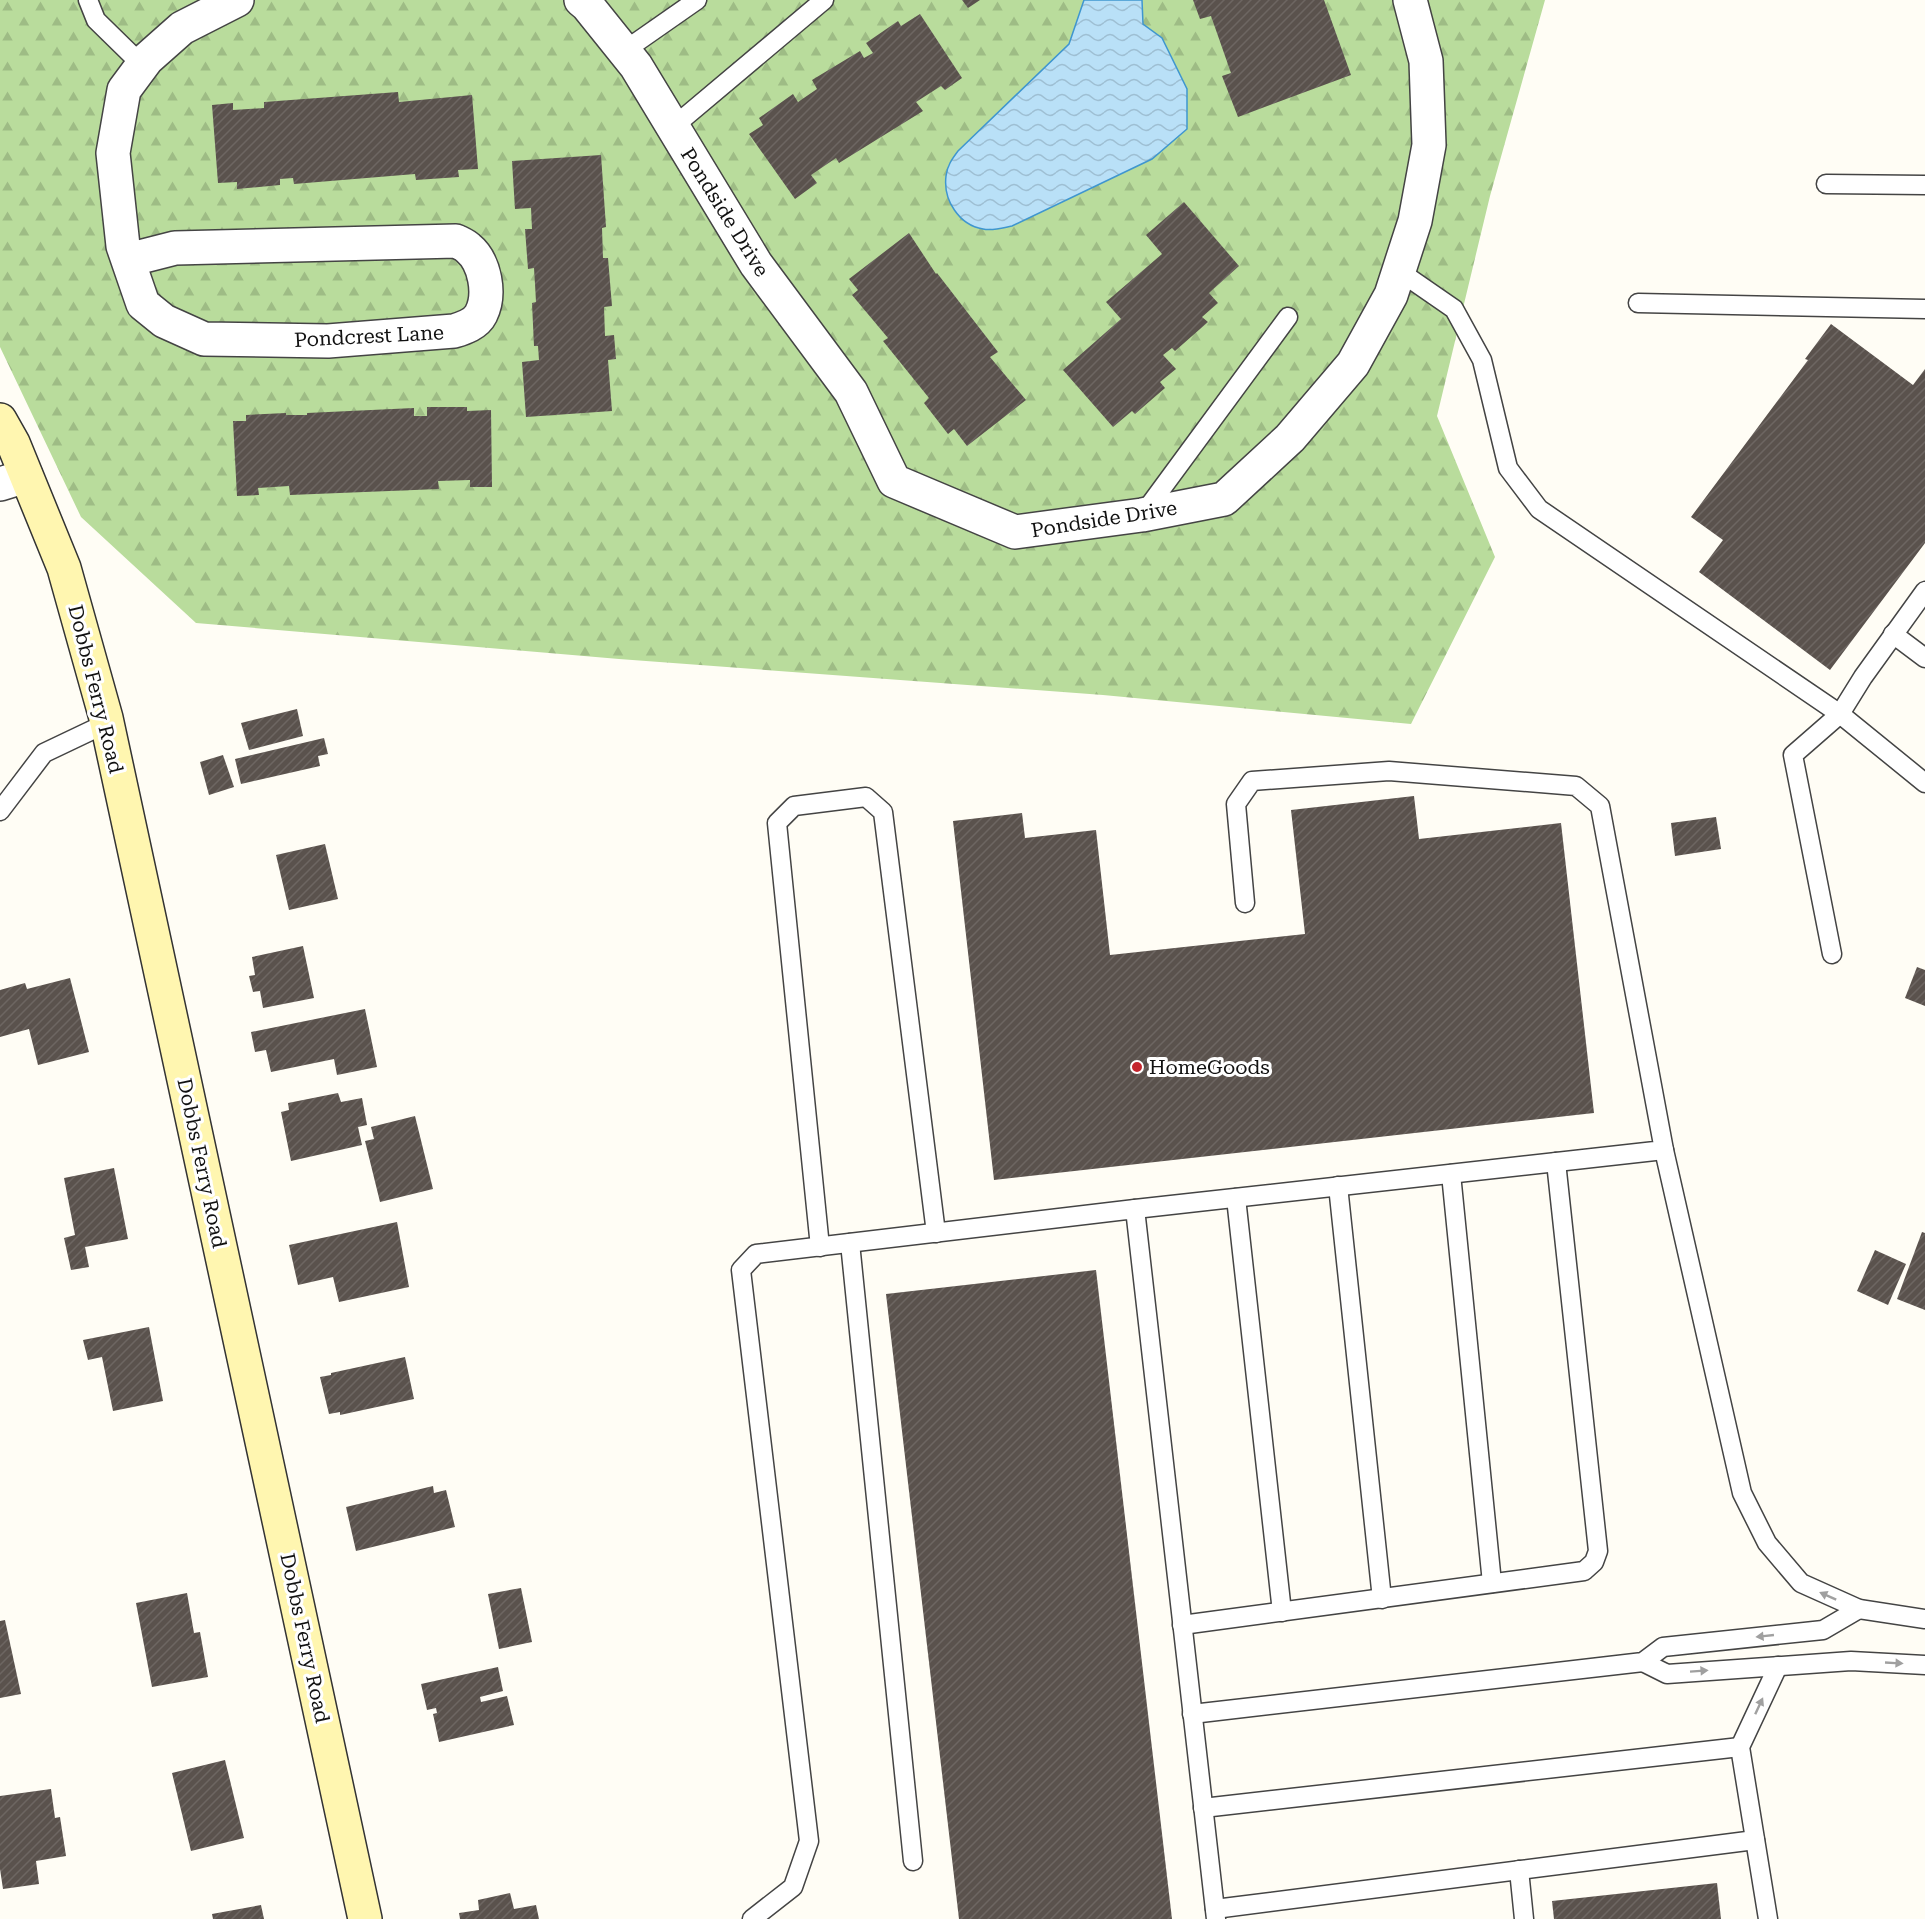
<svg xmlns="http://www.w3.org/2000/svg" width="1925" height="1919" viewBox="0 0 1925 1919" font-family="'Roboto Serif',serif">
	<defs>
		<pattern id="forest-firs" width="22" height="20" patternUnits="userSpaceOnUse" patternTransform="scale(1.5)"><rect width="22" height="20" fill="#b9dc9c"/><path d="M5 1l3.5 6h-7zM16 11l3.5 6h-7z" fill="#9ebc85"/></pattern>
		<pattern id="water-waves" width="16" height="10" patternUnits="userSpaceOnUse" patternTransform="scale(1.5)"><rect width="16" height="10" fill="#b9e0f7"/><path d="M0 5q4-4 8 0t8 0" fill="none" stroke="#9ebfd3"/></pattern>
		<pattern id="building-hatch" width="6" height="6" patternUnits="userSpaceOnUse" patternTransform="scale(1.5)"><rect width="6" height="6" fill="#5a524d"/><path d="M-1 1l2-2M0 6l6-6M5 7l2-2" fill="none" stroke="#6d6662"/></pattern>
	</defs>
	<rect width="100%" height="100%" fill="#fffdf5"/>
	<!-- forest -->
	<path fill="url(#forest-firs)" d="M0 0H1545L1490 196 1437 416 1495 557 1411 724 1103 695 619 659 196 623 81 517 0 347Z"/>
	<!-- water -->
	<path fill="url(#water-waves)" stroke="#3f96cf" stroke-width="1.5" d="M1084 0H1142L1143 24 1162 38 1187 89V129L1152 159 1012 226C1002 228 993 231 983 229 959 225 943 200 946 176 947 166 952 159 958 151L1069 44Z"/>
	<!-- building -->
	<g fill="url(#building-hatch)">
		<path d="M962 0H980L968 8Z"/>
		<path d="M1193 0H1324L1351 75 1238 117 1222 76 1231 73 1211 16 1200 19Z"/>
		<path d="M920 14 962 78 945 90 941 86 916 102 923 111 839 163 836 158 811 175 817 183 795 199 749 134 763 125 759 118 793 94 798 102 817 89 812 80 860 51 864 58 873 53 866 43 898 21 901 26Z"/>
		<path d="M398 92 399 102 472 95 478 169 458 170 459 177 416 180 415 174 294 184 293 178 280 179V185L237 189V182L218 183 212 105 233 103V110L264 108V102Z"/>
		<path d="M601 155 606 227 602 228 603 258H608L612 306 604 307 605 336 614 335 616 359 608 360 612 411 526 417 522 362 539 360 538 346H534L532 303 536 302 535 284 534 268 528 269 525 229H532L531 208 515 209 512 161Z"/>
		<path d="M1184 202 1239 266 1209 293 1218 303 1202 317 1208 322 1175 351 1172 348 1163 355 1176 369 1160 382 1165 388 1135 414 1132 411 1113 427 1063 370 1121 319 1106 302 1162 254 1146 235Z"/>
		<path d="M909 233 936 274 937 273 998 352 990 357 1026 400 967 446 954 429 948 434 924 403 929 398 883 341 888 338 852 295 858 290 849 279Z"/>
		<path d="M1831 324 1913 385 1925 369V543L1830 670 1699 572 1723 540 1691 517 1808 360 1805 359Z"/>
		<path d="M427 407H467V411L491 410 492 487H470V480L438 481 439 489 290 495 289 486 258 488 259 495 237 496 233 421H246V415L286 413V415H307V413L414 408V416H427Z"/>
		<path d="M297 709 303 736 249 750 241 723Z"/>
		<path d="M324 738 328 754 318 756 320 766 241 784 235 759Z"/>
		<path d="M223 755 234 787 209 795 200 762Z"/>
		<path d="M1414 796 1419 839 1561 823 1594 1113 994 1180 953 821 1022 813 1025 838 1096 830 1110 955 1305 934 1291 810Z"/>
		<path d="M1716 817 1721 849 1675 856 1671 823Z"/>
		<path d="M325 844 338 899 289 910 276 855Z"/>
		<path d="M303 946 314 998 263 1008 260 991 253 992 249 976 255 975 252 957Z"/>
		<path d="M1917 967 1925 970V1006L1905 998Z"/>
		<path d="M70 978 89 1052 38 1065 29 1029 0 1037V990L25 983 27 989Z"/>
		<path d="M365 1009 377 1067 337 1075 334 1059 271 1072 266 1050 255 1052 251 1032Z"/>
		<path d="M338 1093 341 1102 362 1098 367 1125 358 1127 362 1145 291 1161 281 1112 289 1110 288 1103Z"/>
		<path d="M415 1116 433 1189 380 1202 365 1141 374 1139 371 1127Z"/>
		<path d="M114 1168 128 1239 85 1247 89 1267 71 1270 64 1238 75 1235 64 1178Z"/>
		<path d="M397 1222 409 1287 339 1302 333 1277 298 1285 289 1245Z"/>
		<path d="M1922 1232 1925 1233V1310L1897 1299Z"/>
		<path d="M1875 1250 1906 1264 1888 1305 1857 1291Z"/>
		<path d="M1096 1270 1172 1919H959L886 1294Z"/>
		<path d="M149 1327 163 1401 113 1411 102 1357 88 1360 83 1340Z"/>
		<path d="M405 1357 414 1399 340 1415V1412L329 1414 320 1377 331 1375V1373Z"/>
		<path d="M433 1486 434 1493 446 1490 455 1527 356 1551 346 1507Z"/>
		<path d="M521 1588 532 1642 499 1649 488 1594Z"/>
		<path d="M187 1593 194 1633 200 1632 208 1677 152 1687 136 1603Z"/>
		<path d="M5 1620 21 1694 0 1698V1621Z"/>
		<path d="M498 1667 503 1691 480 1697 481 1702 507 1696 514 1725 439 1742 433 1714 437 1713 436 1708 427 1710 421 1684Z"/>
		<path d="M225 1760 244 1838 191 1851 172 1773Z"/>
		<path d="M51 1789 55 1818 60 1817 66 1856 36 1861 39 1884 3 1889 0 1869V1796Z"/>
		<path d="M1717 1883 1721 1919H1554L1552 1901Z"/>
		<path d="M510 1893 514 1909 536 1905 539 1919H460L459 1913 479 1910 478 1900Z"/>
		<path d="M261 1905 264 1919H213L212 1914Z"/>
	</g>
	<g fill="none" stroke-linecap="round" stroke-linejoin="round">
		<defs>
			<g id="service">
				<path d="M88 0 96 20 142 65"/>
				<path d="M624 51 697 0"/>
				<path d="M673 127 824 0"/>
				<path d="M1826 184 1925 185"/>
				<path d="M1399 271 1454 309 1482 360 1508 468 1539 509 1840 714 1925 783"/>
				<path d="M1638 303 1925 309"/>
				<path d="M1143 514 1288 317"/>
				<path d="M1893 634 1925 658"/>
				<path d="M0 811 44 753 107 723"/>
				<path d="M1832 954 1793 755 1840 714 1863 677 1925 591"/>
				<path d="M1664 1150 1742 1493 1767 1543 1801 1583 1859 1609 1925 1619"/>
				<path d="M1451 1174 1492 1583"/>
				<path d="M1338 1186 1382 1599"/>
				<path d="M1236 1198 1282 1612"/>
				<path d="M1135 1209 1664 1150 1600 806 1576 786 1389 771 1252 781 1236 804 1245 903"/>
				<path d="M850 1243 913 1861"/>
				<path d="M820 1247 777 823 794 806 866 797 883 812 936 1233"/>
				<path d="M1182 1625 1584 1571 1594 1562 1598 1551 1556 1162"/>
				<path d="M1643 1662 1667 1674 1851 1661 1925 1665"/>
				<path d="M1192 1714 1643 1662 1663 1647 1823 1630 1859 1609"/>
				<path d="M1203 1808 1740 1747"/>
				<path d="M1519 1870 1524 1919"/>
				<path d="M1215 1909 1755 1840"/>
				<path d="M752 1919 793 1887 809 1841 741 1270 756 1254 1135 1209 1216 1919"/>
				<path d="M1768 1919 1740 1747 1778 1666"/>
			</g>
			<g id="minor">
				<path d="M581 0 587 5 636 66 756 264 851 392 894 481 1015 532 1142 515 1224 499 1290 438 1353 364 1391 295 1415 221 1429 145 1426 61 1410 0"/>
				<path d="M128 260 175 248 456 241C460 243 465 245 468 248 485 262 491 294 481 314 476 324 464 328 454 331L328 341 204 339 164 321 143 304 123 246 113 153 124 90 147 59 182 28 237 0"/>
				<path d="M0 484 26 476"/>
			</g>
			<path id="secondary" d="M0 420 13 443 64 568 106 718 365 1919"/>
		</defs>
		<!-- service casing -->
		<use href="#service" stroke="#444" stroke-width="21"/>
		<!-- minor casing -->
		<use href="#minor" stroke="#444" stroke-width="36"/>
		<!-- secondary casing -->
		<use href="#secondary" stroke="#333" stroke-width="36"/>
		<!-- service -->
		<use href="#service" stroke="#fff" stroke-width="18"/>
		<!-- minor -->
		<use href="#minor" stroke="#fff" stroke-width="33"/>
		<!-- secondary -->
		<use href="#secondary" stroke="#fff6b0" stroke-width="33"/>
	</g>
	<!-- one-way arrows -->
	<defs><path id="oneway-solid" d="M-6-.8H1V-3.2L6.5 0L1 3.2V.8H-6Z" transform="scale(1.5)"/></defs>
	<g fill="#a0a0a0">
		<use href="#oneway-solid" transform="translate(1828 1596) rotate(-156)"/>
		<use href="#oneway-solid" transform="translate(1765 1636) rotate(174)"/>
		<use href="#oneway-solid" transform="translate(1894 1663) rotate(3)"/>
		<use href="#oneway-solid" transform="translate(1699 1671) rotate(-4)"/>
		<use href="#oneway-solid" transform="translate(1759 1706) rotate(-65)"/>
	</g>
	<!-- markers -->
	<circle fill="#c4262e" stroke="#fff" stroke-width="2" cx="1137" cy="1067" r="6"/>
	<g text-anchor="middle" stroke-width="6" stroke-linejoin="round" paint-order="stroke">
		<!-- street labels -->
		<g font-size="20" fill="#111" stroke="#fff">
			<text transform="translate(725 212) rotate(58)" y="7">Pondside Drive</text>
			<text transform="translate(369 336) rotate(-3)" y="7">Pondcrest Lane</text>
			<text transform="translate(1104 519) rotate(-9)" y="7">Pondside Drive</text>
			<text transform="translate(96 689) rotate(76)" y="7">Dobbs Ferry Road</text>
			<text transform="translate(202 1163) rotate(78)" y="7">Dobbs Ferry Road</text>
			<text transform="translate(305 1638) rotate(78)" y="7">Dobbs Ferry Road</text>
		</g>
		<!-- poi labels -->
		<g font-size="20" fill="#111" stroke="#fff" text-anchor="start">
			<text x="1149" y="1074">HomeGoods</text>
		</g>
	</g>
</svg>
